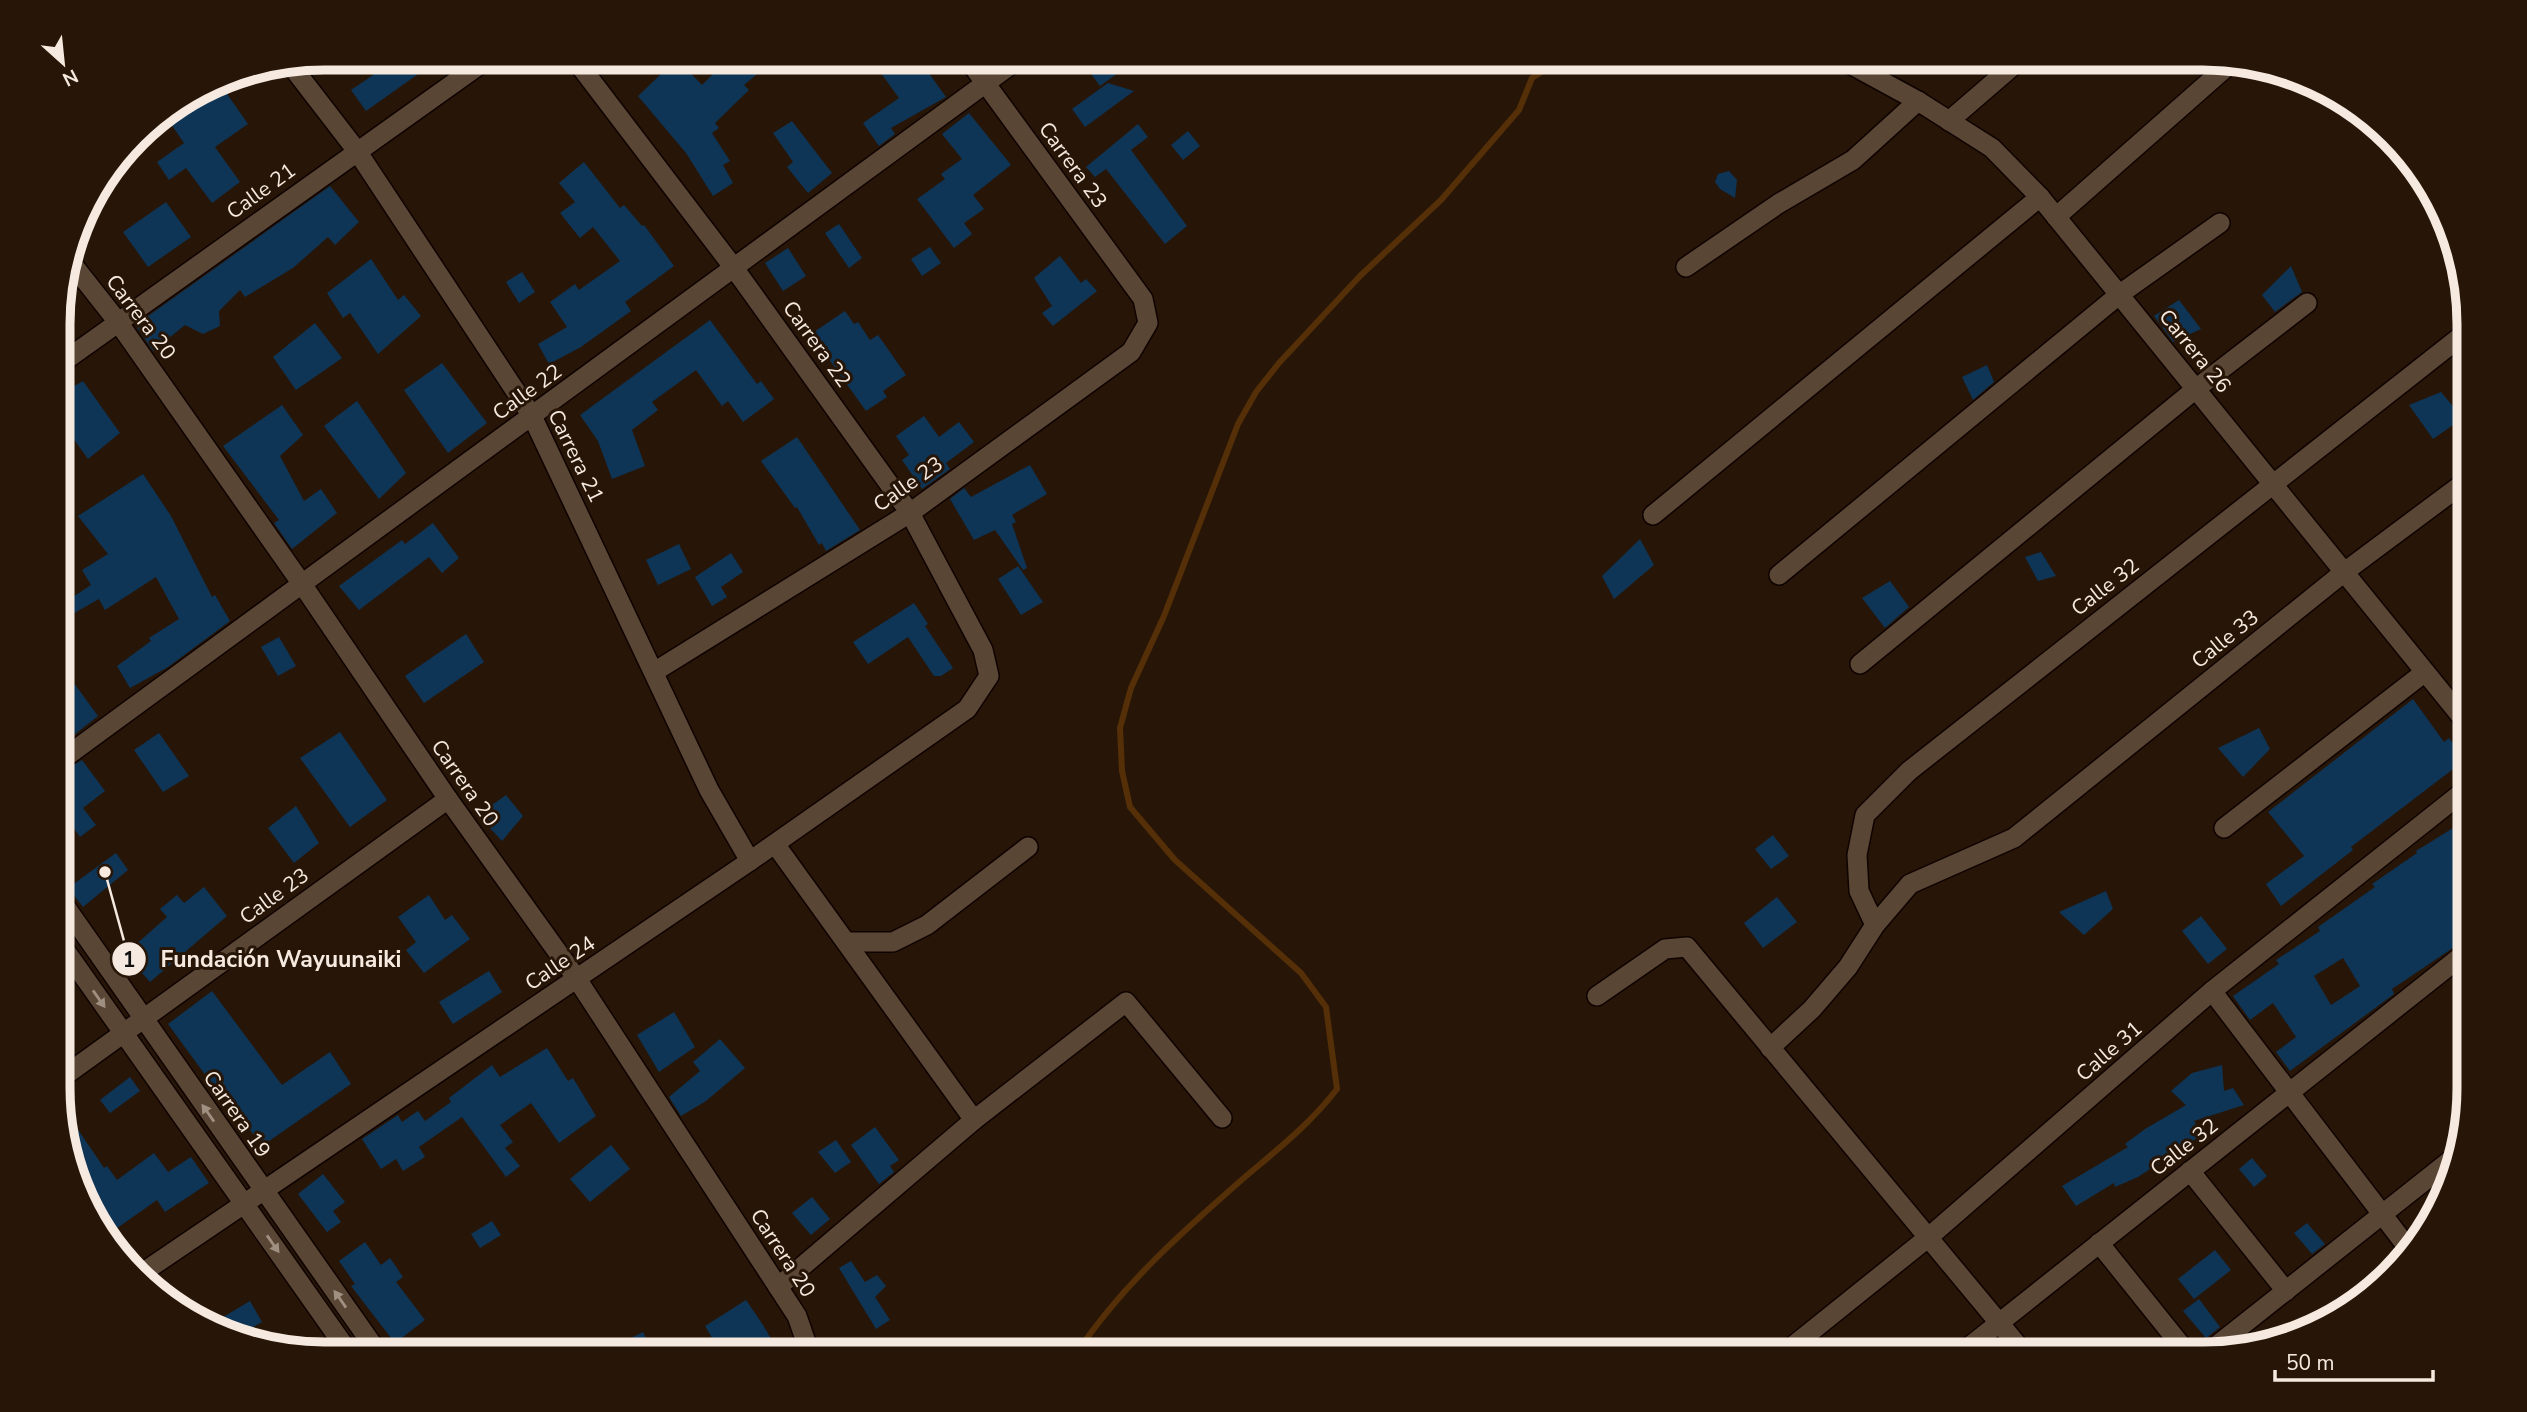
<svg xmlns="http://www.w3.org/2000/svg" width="2527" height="1412" viewBox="0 0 2527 1412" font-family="'Nunito Sans',sans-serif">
	<rect width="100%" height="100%" fill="#271607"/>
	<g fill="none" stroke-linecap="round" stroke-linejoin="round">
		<!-- stream -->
		<path stroke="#552f07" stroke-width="6" d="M1076 1354C1121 1286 1183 1231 1245 1177 1278 1149 1310 1124 1337 1089L1326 1007 1301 973 1175 860 1130 807 1122 771 1120 728 1131 688 1164 616 1238 424 1256 392 1279 363 1360 276 1441 200 1519 110 1532 78 1563 58"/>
	</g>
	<!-- building -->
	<g fill="#0e3456" fill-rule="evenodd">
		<path d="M368 58H411L421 72 366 111 351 90 376 73Z"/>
		<path d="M751 58H776L744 85 749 90 715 123 719 128 712 133 730 161 723 165 733 183 713 196 686 153 638 96 677 59 702 85 723 64 733 74Z"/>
		<path d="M870 58H918L946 97 891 128 895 134 879 146 863 123 899 98Z"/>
		<path d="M1098 58H1118L1125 68 1100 86 1086 67Z"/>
		<path d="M218 81 248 124 215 147 240 182 212 203 186 168 169 180 157 162 184 143 164 114Z"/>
		<path d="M1108 83 1134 91 1085 127 1072 109Z"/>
		<path d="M969 113 1011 165 973 195 984 209 964 223 972 234 954 248 917 199 945 179 941 174 962 159 942 134Z"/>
		<path d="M792 121 832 173 808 193 787 167 793 162 773 133Z"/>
		<path d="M1138 124 1148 137 1131 150 1187 226 1165 244 1106 169 1095 177 1086 167Z"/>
		<path d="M1188 131 1200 146 1183 160 1171 145Z"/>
		<path d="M584 162 620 208 624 205 642 226 644 225 674 266 625 302 631 311 581 347 549 364 538 344 567 327 550 302 575 284 579 290 620 261 593 227 580 238 560 213 575 202 559 183Z"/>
		<path d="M1729 171 1737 180 1735 198 1720 189 1715 182 1718 174Z"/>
		<path d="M330 186 359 222 335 245 328 237 293 268 245 297 240 290 219 311 220 326 203 334 185 325 153 351 136 326 137 324Z"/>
		<path d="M166 202 191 237 148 267 123 232Z"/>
		<path d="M839 224 862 258 849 268 825 233Z"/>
		<path d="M930 247 941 263 922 276 911 259Z"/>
		<path d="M788 248 806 276 783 291 765 263Z"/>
		<path d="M1060 256 1081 283 1086 279 1097 291 1053 326 1042 313 1052 306 1034 278Z"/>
		<path d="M371 259 398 300 404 295 421 316 378 354 350 313 343 318 327 293Z"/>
		<path d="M2291 266 2302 292 2275 312 2262 295Z"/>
		<path d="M522 272 535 292 519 303 506 282Z"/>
		<path d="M2179 300 2201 329 2173 342 2154 316Z"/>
		<path d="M845 311 854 324 858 322 870 340 878 335 906 375 883 391 887 397 866 411 811 334Z"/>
		<path d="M710 320 757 384 761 381 774 399 743 422 728 401 722 406 696 370 652 402 658 410 632 430 645 466 612 479 598 441 580 415Z"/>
		<path d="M315 323 342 358 296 390 273 357Z"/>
		<path d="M442 363 487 423 448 453 404 390Z"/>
		<path d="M1987 365 1994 382 1973 400 1962 377Z"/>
		<path d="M83 381 120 433 88 459 60 420V394Z"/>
		<path d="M2441 392 2463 418 2433 439 2409 405Z"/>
		<path d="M357 401 406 473 379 499 324 426Z"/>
		<path d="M282 405 303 435 280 456 304 501 321 489 337 513 292 549 274 523 279 520 223 446Z"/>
		<path d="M924 416 939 437 959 422 974 442 946 463 950 469 922 489 902 460 909 455 896 436Z"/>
		<path d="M797 437 860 530 826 551 822 543 819 545 797 507 795 508 761 461Z"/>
		<path d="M1030 465 1047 494 1012 515 1016 522 1012 524 1027 568 1023 570 995 530 974 540 950 499 964 488 971 497Z"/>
		<path d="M143 474 171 516 212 597 215 595 230 621 168 667 130 688 117 666 151 641 149 638 179 619 156 577 105 610 99 599 69 616 62 604 91 585 82 570 108 554 78 516Z"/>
		<path d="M433 523 459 558 442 573 429 557 359 610 339 586 402 540 405 544Z"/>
		<path d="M1640 539 1654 565 1614 599 1602 576Z"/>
		<path d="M679 544 691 569 658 585 646 560Z"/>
		<path d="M2041 552 2056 576 2038 581 2025 557Z"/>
		<path d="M731 553 743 572 721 587 727 597 712 606 695 577Z"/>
		<path d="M1018 566 1043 602 1021 615 998 579Z"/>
		<path d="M1890 581 1909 607 1885 628 1862 598Z"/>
		<path d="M914 603 928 624 925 626 953 668 941 676H934L908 637 868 664 853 642Z"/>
		<path d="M466 634 484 662 424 703 405 676Z"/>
		<path d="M279 637 296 666 278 676 261 647Z"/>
		<path d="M60 664 98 716 60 746Z"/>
		<path d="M2413 699 2444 742 2449 738 2465 760 2351 847 2353 850 2281 906 2266 884 2304 856 2268 812Z"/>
		<path d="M2259 728 2270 749 2243 777 2218 748Z"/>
		<path d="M340 732 387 800 350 827 300 758Z"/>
		<path d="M159 733 189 776 163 792 134 750Z"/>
		<path d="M82 760 105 791 83 808 96 825 80 837 70 823 60 830V773Z"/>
		<path d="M506 795 523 816 502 841 478 815Z"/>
		<path d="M296 806 319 843 294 863 268 828Z"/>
		<path d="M2469 818V937L2392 989 2394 994 2290 1071 2276 1052 2296 1037 2273 1003 2250 1020 2233 996 2279 964 2276 960 2320 931 2318 927 2375 887 2372 884 2417 853 2416 851ZM2343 958 2360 986 2331 1005 2314 976Z"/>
		<path d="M1773 835 1789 856 1771 869 1755 849Z"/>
		<path d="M116 853 128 870 83 907 68 888Z"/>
		<path d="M204 887 227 916 150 982 125 954 167 917 160 909 177 895 184 903Z"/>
		<path d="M2106 891 2113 909 2084 935 2059 912Z"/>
		<path d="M429 895 445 920 452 915 470 939 424 973 406 950 416 942 398 917Z"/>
		<path d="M1777 897 1797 922 1763 948 1744 923Z"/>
		<path d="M2201 916 2227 949 2208 964 2182 931Z"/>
		<path d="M489 971 502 992 453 1024 439 1002Z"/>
		<path d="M212 991 282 1085 330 1052 351 1084 262 1146 239 1115 236 1117 168 1024Z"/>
		<path d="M674 1012 695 1047 659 1072 637 1035Z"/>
		<path d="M720 1039 745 1068 706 1101 681 1116 669 1097 700 1071 693 1062Z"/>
		<path d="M547 1048 568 1081 573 1078 596 1116 559 1143 531 1103 500 1125 513 1142 505 1148 520 1166 506 1177 462 1117 419 1147 425 1157 403 1171 396 1159 381 1169 362 1139 398 1115 402 1122 418 1111 425 1121 451 1102 449 1098 492 1065 500 1077Z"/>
		<path d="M2222 1065 2224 1091 2233 1088 2244 1105 2194 1121 2203 1134 2138 1177 2115 1187 2114 1183 2076 1206 2062 1186 2128 1147 2125 1144 2145 1129 2186 1105 2171 1091 2192 1073Z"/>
		<path d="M130 1077 140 1091 110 1113 100 1100Z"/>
		<path d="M60 1103 104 1168 107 1166 117 1180 154 1153 168 1172 191 1157 209 1183 165 1212 157 1200 113 1231 88 1197 60 1122Z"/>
		<path d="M875 1127 899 1160 890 1166 894 1172 879 1184 851 1145Z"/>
		<path d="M836 1140 851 1162 835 1173 818 1152Z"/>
		<path d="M611 1145 630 1169 590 1202 570 1179Z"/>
		<path d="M2252 1158 2267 1176 2254 1187 2239 1169Z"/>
		<path d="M323 1174 345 1202 333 1211 341 1222 327 1232 298 1194Z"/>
		<path d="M812 1197 830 1219 811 1235 792 1213Z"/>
		<path d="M492 1221 501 1235 480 1248 471 1234Z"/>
		<path d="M2307 1223 2325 1244 2312 1254 2294 1233Z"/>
		<path d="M365 1242 381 1265 390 1258 403 1277 396 1282 425 1320 395 1343 351 1286 355 1284 339 1261Z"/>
		<path d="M2215 1250 2231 1270 2194 1299 2178 1279Z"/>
		<path d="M851 1261 865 1282 877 1275 886 1286 875 1297 890 1320 876 1329 839 1268Z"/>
		<path d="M2199 1299 2220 1327 2206 1338 2183 1311Z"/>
		<path d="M746 1300 763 1325 780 1354H728L722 1343 717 1346 705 1326Z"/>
		<path d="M250 1301 262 1322 236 1337 208 1326Z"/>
		<path d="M643 1332 651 1348 632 1354 625 1341Z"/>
	</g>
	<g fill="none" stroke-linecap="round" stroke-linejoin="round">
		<defs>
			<g id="minor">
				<path d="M1839 58 1918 101 1992 148 2040 197 2469 726"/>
				<path d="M290 64 357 151 532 416 709 790 750 861"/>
				<path d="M1949 121 2022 58"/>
				<path d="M2056 217 2232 62"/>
				<path d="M69 260 118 322 302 584 448 799 577 979 797 1316 806 1342 801 1354"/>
				<path d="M1686 267 1778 204 1853 160 1918 101"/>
				<path d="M60 364 489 58"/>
				<path d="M1653 515 2040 197"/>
				<path d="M1779 575 2120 294 2220 223"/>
				<path d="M1860 664 2197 388 2307 303"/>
				<path d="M654 672 910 513 1131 352 1148 323 1143 299 967 58"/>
				<path d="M60 761 1020 58"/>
				<path d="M2224 828 2425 672"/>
				<path d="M775 844 974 1120"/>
				<path d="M60 899 379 1354"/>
				<path d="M1875 925 1859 891 1857 855 1865 815 1909 771 2469 330"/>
				<path d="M848 942H893L927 925 1028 847"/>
				<path d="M60 943 350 1354"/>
				<path d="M2212 991 2408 1248"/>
				<path d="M1597 996 1665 949 1687 947 2025 1354"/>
				<path d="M1770 1048 1812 1009 1848 967 1875 925 1910 884 2014 838 2343 573 2469 479"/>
				<path d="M60 1079 448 799"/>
				<path d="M2190 1171 2286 1291"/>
				<path d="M2099 1243 2188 1354"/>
				<path d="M142 1273 750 861 967 709 989 676 983 650 910 513 734 268 574 58"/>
				<path d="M778 1287 974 1120 1126 1002 1222 1118"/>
				<path d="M1783 1354 1930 1236 2212 991 2469 787"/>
				<path d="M1960 1354 2469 950"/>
				<path d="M2206 1354 2452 1159"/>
			</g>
		</defs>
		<!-- minor casing -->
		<use href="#minor" stroke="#0f0300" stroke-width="22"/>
		<!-- minor -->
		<use href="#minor" stroke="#5a4635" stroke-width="19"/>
	</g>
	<!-- one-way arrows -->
	<defs><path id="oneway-solid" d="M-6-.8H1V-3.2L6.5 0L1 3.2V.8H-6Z" transform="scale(1.75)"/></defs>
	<g fill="#a09082">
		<use href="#oneway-solid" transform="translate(99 999) rotate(55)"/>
		<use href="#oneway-solid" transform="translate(208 1113) rotate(-125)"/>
		<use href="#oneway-solid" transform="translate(273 1244) rotate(55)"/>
		<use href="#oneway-solid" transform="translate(340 1299) rotate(-125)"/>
	</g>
	<g text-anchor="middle" stroke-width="6" stroke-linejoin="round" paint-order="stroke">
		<!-- street labels -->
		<g font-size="21" fill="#f6eae0" stroke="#271607">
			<text transform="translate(1073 165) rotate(54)" y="7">Carrera 23</text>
			<text transform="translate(261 191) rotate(-36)" y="7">Calle 21</text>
			<text transform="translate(141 317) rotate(53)" y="7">Carrera 20</text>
			<text transform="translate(817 344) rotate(54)" y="7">Carrera 22</text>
			<text transform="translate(2195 351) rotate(51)" y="7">Carrera 26</text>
			<text transform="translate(527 392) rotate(-36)" y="7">Calle 22</text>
			<text transform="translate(576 456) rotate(64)" y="7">Carrera 21</text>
			<text transform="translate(908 484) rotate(-35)" y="7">Calle 23</text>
			<text transform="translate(2105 587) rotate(-38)" y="7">Calle 32</text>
			<text transform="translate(2225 639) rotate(-39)" y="7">Calle 33</text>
			<text transform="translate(465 783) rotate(55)" y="7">Carrera 20</text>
			<text transform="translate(274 896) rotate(-36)" y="7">Calle 23</text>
			<text transform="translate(560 963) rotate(-34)" y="7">Calle 24</text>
			<text transform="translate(2109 1051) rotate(-41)" y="7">Calle 31</text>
			<text transform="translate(237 1114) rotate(55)" y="7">Carrera 19</text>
			<text transform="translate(2184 1147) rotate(-38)" y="7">Calle 32</text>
			<text transform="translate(783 1253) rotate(57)" y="7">Carrera 20</text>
		</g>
	</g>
	<!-- crop -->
	<path d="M0 0H2527V1412H0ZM324 70H2203A254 254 0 0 1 2457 324V1088A254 254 0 0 1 2203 1342H324A254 254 0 0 1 70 1088V324A254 254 0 0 1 324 70Z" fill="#271607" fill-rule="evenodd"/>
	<path fill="none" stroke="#f6eae0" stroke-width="9" d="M324 70H2203A254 254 0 0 1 2457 324V1088A254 254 0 0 1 2203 1342H324A254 254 0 0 1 70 1088V324A254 254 0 0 1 324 70Z"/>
	<!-- callouts -->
	<path fill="none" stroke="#f6eae0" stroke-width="2.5" d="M105 872L129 959"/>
	<g fill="#f6eae0" stroke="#271607" stroke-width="2.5">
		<circle cx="105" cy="872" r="7"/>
		<circle cx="129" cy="959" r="18"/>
	</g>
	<g font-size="21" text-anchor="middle" font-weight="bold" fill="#111">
		<text x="129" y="967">1</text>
	</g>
	<g font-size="23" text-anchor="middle" font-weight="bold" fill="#f6eae0" stroke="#271607" stroke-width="6" stroke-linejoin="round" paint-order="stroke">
		<text x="281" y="967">Fundación Wayuunaiki</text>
	</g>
	<!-- north arrow -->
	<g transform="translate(63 63) rotate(153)" stroke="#271607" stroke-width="5" paint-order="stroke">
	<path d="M0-5L12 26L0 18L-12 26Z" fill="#f6eae0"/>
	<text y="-10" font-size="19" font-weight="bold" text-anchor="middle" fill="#f6eae0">N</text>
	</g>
	<!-- scale -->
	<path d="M2275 1370v10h158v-10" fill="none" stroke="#f6eae0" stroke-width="3.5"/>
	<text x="2286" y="1370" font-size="21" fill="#f6eae0" stroke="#271607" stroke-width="5" paint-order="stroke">50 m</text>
</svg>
